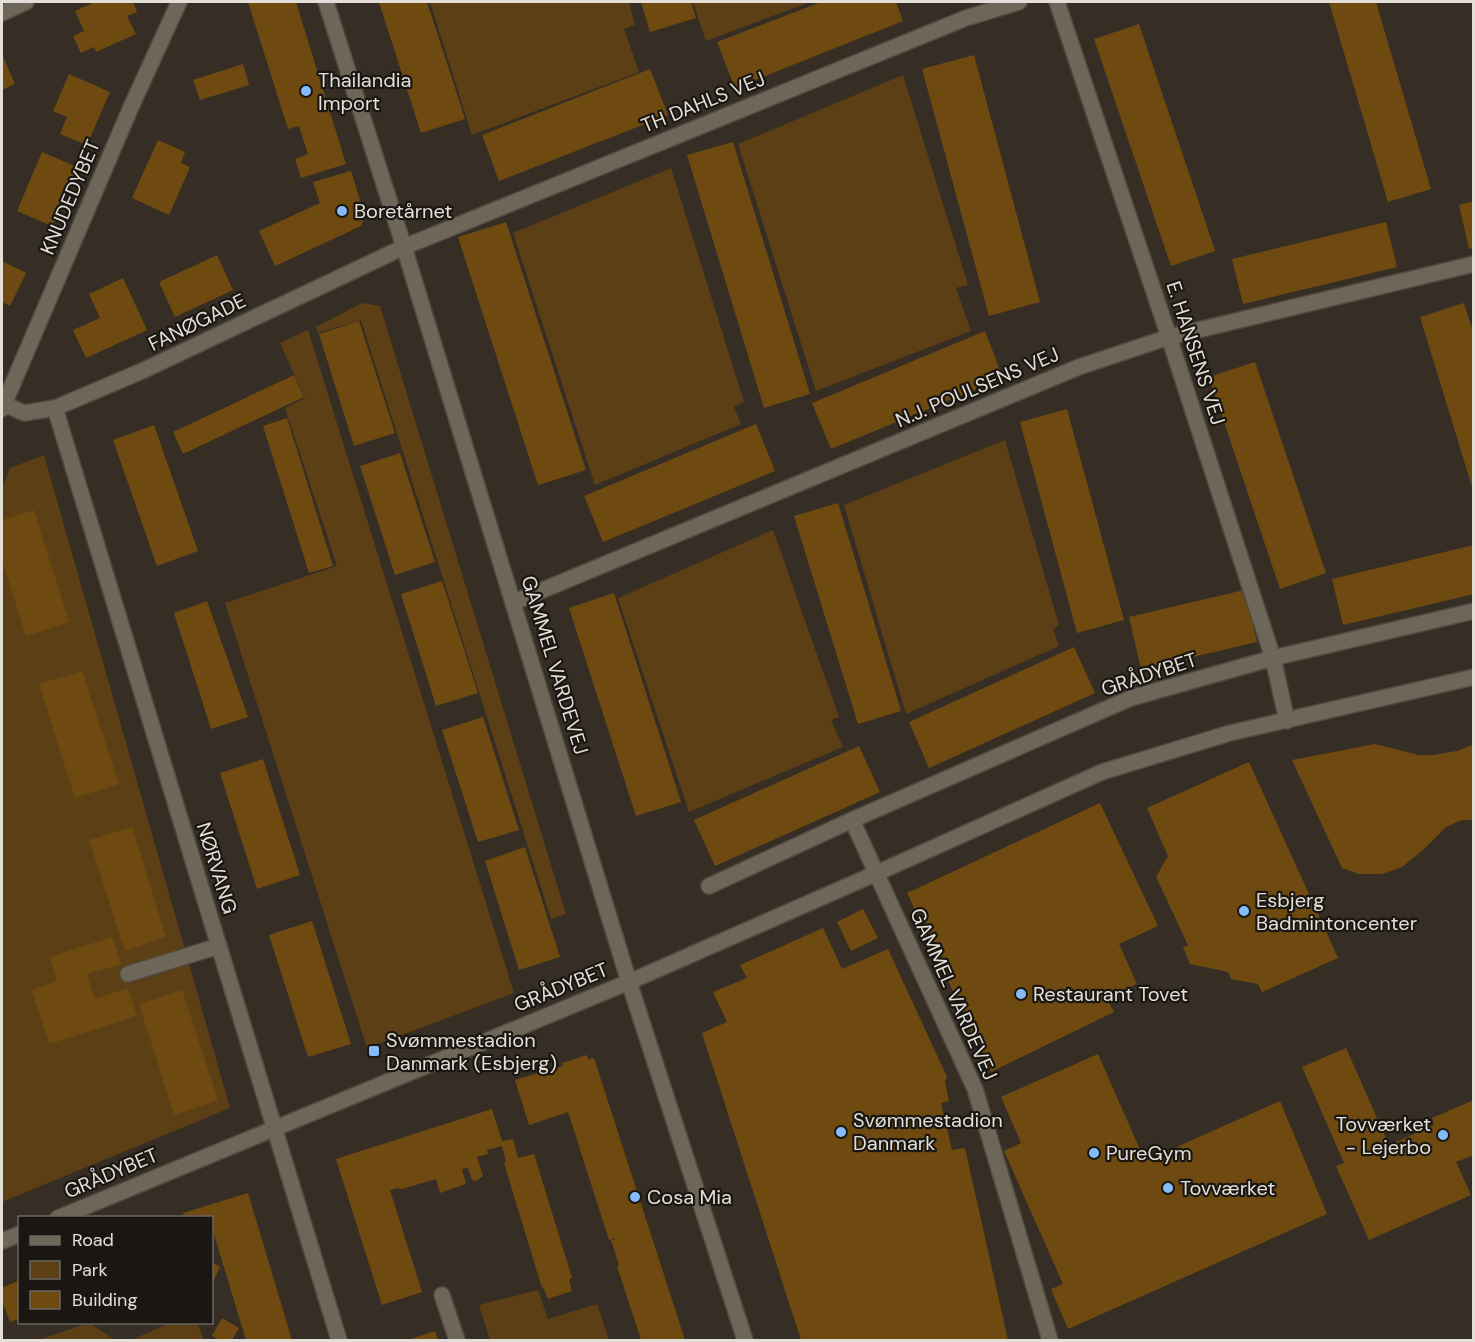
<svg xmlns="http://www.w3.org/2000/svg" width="1475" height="1342" viewBox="0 0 1475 1342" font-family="'DM Sans',sans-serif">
	<rect width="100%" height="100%" fill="#362e24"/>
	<!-- green -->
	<g fill="#5c3f14">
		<path d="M430 2H629L635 25 624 29 639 72 472 135Z"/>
		<path d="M693 2H810L706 41Z"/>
		<path d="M903 75 968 285 956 288 971 331 816 391 738 144Z"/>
		<path d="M671 168 744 402 734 407 741 424 595 485 513 233Z"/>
		<path d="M362 303 380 306 566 914 551 919 361 320 318 333 316 327Z"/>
		<path d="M308 330 514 993 367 1048 225 603 337 566 285 408 305 398 280 343Z"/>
		<path d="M1005 440 1059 625 1053 629 1059 646 906 714 844 505Z"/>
		<path d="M44 455 230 1108 2 1202V488L10 468Z"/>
		<path d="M773 530 839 717 831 720 843 747 689 812 618 598Z"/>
		<path d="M538 1290 548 1319 597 1304 609 1340H490L479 1305Z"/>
		<path d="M173 1322 197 1323 204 1340H131Z"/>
		<path d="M89 1323 115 1340H38Z"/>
	</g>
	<!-- building -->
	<g fill="#6e4a10">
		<path d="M95 2H133L137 12 127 16 136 34 96 52 94 47 81 53 73 36 84 31 75 11Z"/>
		<path d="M248 2H296L346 164 301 178 295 159 308 154 299 126 288 129Z"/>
		<path d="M379 2H427L465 119 421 133Z"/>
		<path d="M641 2H691L696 18 650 32Z"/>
		<path d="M821 2H896L903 21 735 88 717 42Z"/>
		<path d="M1329 2H1376L1431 189 1388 202Z"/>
		<path d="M1139 24 1215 251 1171 266 1094 39Z"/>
		<path d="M2 54 15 84 2 90Z"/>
		<path d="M974 55 1040 302 989 316 922 69Z"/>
		<path d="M243 64 249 85 200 100 193 80Z"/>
		<path d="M650 69 668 115 499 181 482 135Z"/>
		<path d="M69 74 110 92 87 145 60 134 67 117 53 111Z"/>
		<path d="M158 140 185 152 181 163 190 167 169 215 132 198Z"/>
		<path d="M733 142 810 394 764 408 687 155Z"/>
		<path d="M42 152 77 167 52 226 17 211Z"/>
		<path d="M351 171 365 216 361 226 275 266 259 231 320 203 313 182Z"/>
		<path d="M1474 201V248L1469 249 1459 205Z"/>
		<path d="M506 222 586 470 538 485 458 237Z"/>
		<path d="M1386 222 1397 267 1243 304 1232 259Z"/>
		<path d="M217 255 233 290 175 317 159 282Z"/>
		<path d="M2 261 26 273 10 306 2 302Z"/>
		<path d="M123 278 147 330 86 358 73 330 100 318 89 294Z"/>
		<path d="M1464 303 1474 335 1473 490 1420 317Z"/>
		<path d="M359 321 395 433 354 446 319 334Z"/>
		<path d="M985 331 1003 378 831 449 812 403Z"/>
		<path d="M1255 362 1326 573 1280 589 1209 377Z"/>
		<path d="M294 375 304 397 183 454 173 432Z"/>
		<path d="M1067 409 1124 620 1077 633 1020 422Z"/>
		<path d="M287 418 333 566 309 573 263 426Z"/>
		<path d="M756 424 775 471 603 542 584 496Z"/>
		<path d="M154 425 198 551 157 566 113 440Z"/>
		<path d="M400 453 435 562 395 575 360 466Z"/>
		<path d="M838 503 901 711 858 724 794 516Z"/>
		<path d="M34 510 69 622 26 636 2 560V520Z"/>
		<path d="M1474 545V594L1343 625 1332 579Z"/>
		<path d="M442 581 478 693 436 706 401 594Z"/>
		<path d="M1244 590 1257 642 1141 669 1129 617Z"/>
		<path d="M614 593 681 802 636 816 569 608Z"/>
		<path d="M207 601 248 717 211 729 174 613Z"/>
		<path d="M1074 647 1095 693 929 768 909 722Z"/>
		<path d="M82 671 119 784 75 798 39 684Z"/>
		<path d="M483 717 519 830 478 842 442 730Z"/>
		<path d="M1375 744 1418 755H1433L1457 751 1474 744V820H1462L1446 827 1423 850 1402 867 1382 874H1359L1342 868 1292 760Z"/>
		<path d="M859 746 880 792 715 866 694 820Z"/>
		<path d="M263 759 300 875 257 889 220 773Z"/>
		<path d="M1249 762 1338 958 1262 992 1258 984 1231 979 1228 972 1190 964 1183 947 1188 945 1156 877 1168 856 1147 808Z"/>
		<path d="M1100 803 1158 926 1119 944 1137 984 1106 997 1114 1012 991 1072 907 893Z"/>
		<path d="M132 827 166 937 125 951 89 840Z"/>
		<path d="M525 847 560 957 519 970 485 861Z"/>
		<path d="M863 909 878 938 851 951 837 922Z"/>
		<path d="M312 921 351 1044 308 1057 269 935Z"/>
		<path d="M823 928 842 969 888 949 947 1077 945 1082 949 1101 941 1103 952 1150 965 1148 1008 1340H801L702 1033 727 1022 713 992 747 978 740 965Z"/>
		<path d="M112 937 121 964 87 974 95 999 128 988 137 1016 49 1044 32 990 57 981 50 957Z"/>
		<path d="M182 990 218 1100 174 1115 139 1004Z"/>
		<path d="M1346 1048 1389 1145 1434 1125 1432 1118 1474 1100V1155L1456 1162 1471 1195 1369 1240 1336 1166 1344 1163 1302 1067Z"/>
		<path d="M1098 1054 1145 1161 1280 1101 1327 1214 1068 1329 1051 1289 1063 1284 1004 1151 1021 1143 1001 1097Z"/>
		<path d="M587 1055 588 1059 594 1058 685 1340H641L617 1266 619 1265 611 1240 615 1239 614 1238 609 1240 568 1112 529 1125 515 1080 563 1066 562 1063Z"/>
		<path d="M492 1109 502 1141 513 1139 518 1158 534 1154 572 1278 569 1280 572 1291 548 1299 543 1287 542 1288 504 1163 506 1162 502 1146 487 1150 488 1154 477 1157 483 1176 476 1181 472 1180 468 1168 462 1169 466 1184 440 1193 436 1179 402 1189 397 1188 390 1190 422 1292 382 1305 336 1159Z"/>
		<path d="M248 1193 292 1340H246L213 1231H212V1218H184L183 1213Z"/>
		<path d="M212 1262 220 1267 212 1284Z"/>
		<path d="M20 1280V1318L10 1322 2 1301V1288Z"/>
		<path d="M222 1318 239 1328 232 1340H220L212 1336Z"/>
		<path d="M435 1331 438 1340H408Z"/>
	</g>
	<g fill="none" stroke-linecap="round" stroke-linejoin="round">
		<defs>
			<g id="minor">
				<path d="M326 2 404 247 629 982 745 1340"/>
				<path d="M1057 2 1169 337 1273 658 1287 721"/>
				<path d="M2 13 26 2"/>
				<path d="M4 404 24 413 55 408 142 371 404 247 966 18 1019 2"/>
				<path d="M55 408 339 1340"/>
				<path d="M2 409 131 107 179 2"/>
				<path d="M514 602 1079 367 1169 337 1474 264"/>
				<path d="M852 820 975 1089 1050 1340"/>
				<path d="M709 886 852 820 1131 698 1273 658 1474 611"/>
				<path d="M128 974 219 946"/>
				<path d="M58 1218 629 982 877 873 1102 772 1230 733 1474 677"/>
				<path d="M2 1241 20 1234"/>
				<path d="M442 1295 457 1340"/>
			</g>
		</defs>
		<!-- minor casing -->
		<use href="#minor" stroke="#504a41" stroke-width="18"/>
		<!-- minor -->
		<use href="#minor" stroke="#6f665a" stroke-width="15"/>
	</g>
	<!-- markers -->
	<g fill="#86bbfb" stroke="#1a1712" stroke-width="2">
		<circle cx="306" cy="91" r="6"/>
		<circle cx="342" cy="211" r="6"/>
		<circle cx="1244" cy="911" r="6"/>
		<circle cx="1021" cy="994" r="6"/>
		<rect x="368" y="1045" width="12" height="12" rx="3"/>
		<circle cx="841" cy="1132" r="6"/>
		<circle cx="1443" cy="1135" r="6"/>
		<circle cx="1094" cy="1153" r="6"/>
		<circle cx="1168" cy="1188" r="6"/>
		<circle cx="635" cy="1197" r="6"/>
	</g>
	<g text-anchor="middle" stroke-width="4.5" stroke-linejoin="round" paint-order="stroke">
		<!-- poi labels -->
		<g font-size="20" fill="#e3ded7" stroke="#1a1712" text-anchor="start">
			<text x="318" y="87">Thailandia<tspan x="318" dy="23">Import</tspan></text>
			<text x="354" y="218">Boretårnet</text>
			<text x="1256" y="907">Esbjerg<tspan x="1256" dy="23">Badmintoncenter</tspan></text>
			<text x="1033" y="1001">Restaurant Tovet</text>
			<text x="386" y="1047">Svømmestadion<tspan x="386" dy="23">Danmark (Esbjerg)</tspan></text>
			<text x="853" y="1127">Svømmestadion<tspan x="853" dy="23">Danmark</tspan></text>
			<text x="1431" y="1131" text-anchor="end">Tovværket<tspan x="1431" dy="23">- Lejerbo</tspan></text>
			<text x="1106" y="1160">PureGym</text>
			<text x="1180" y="1195">Tovværket</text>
			<text x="647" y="1204">Cosa Mia</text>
		</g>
		<!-- street labels -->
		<g font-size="20" fill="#e3ded7" stroke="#1a1712">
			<text transform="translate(703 102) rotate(-22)" y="7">TH DAHLS VEJ</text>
			<text transform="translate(70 197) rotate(-67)" y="7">KNUDEDYBET</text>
			<text transform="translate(197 322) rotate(-26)" y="7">FANØGADE</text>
			<text transform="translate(1196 353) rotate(72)" y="7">E. HANSENS VEJ</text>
			<text transform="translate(977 387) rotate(-23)" y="7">N.J. POULSENS VEJ</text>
			<text transform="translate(555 665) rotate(73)" y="7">GAMMEL VARDEVEJ</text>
			<text transform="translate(1149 674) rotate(-18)" y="7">GRÅDYBET</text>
			<text transform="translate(217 868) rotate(73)" y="7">NØRVANG</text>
			<text transform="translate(561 987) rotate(-22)" y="7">GRÅDYBET</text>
			<text transform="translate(954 994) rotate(66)" y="7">GAMMEL VARDEVEJ</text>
			<text transform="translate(111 1173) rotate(-23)" y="7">GRÅDYBET</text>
		</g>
	</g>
	<!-- border -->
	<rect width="1475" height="1342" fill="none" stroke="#e3ded7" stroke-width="6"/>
	<!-- legend -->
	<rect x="18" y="1216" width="195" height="108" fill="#1a1712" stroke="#6a6761" stroke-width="1.5"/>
	<rect x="30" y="1236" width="30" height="9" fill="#6f665a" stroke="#6a6761" stroke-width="1.5"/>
	<text x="72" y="1246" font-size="18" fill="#e3ded7">Road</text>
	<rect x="30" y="1261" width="30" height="18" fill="#5c3f14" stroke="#6a6761" stroke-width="1.5"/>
	<text x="72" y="1276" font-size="18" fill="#e3ded7">Park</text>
	<rect x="30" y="1291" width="30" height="18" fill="#6e4a10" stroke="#6a6761" stroke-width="1.5"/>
	<text x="72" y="1306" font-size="18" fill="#e3ded7">Building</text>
</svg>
